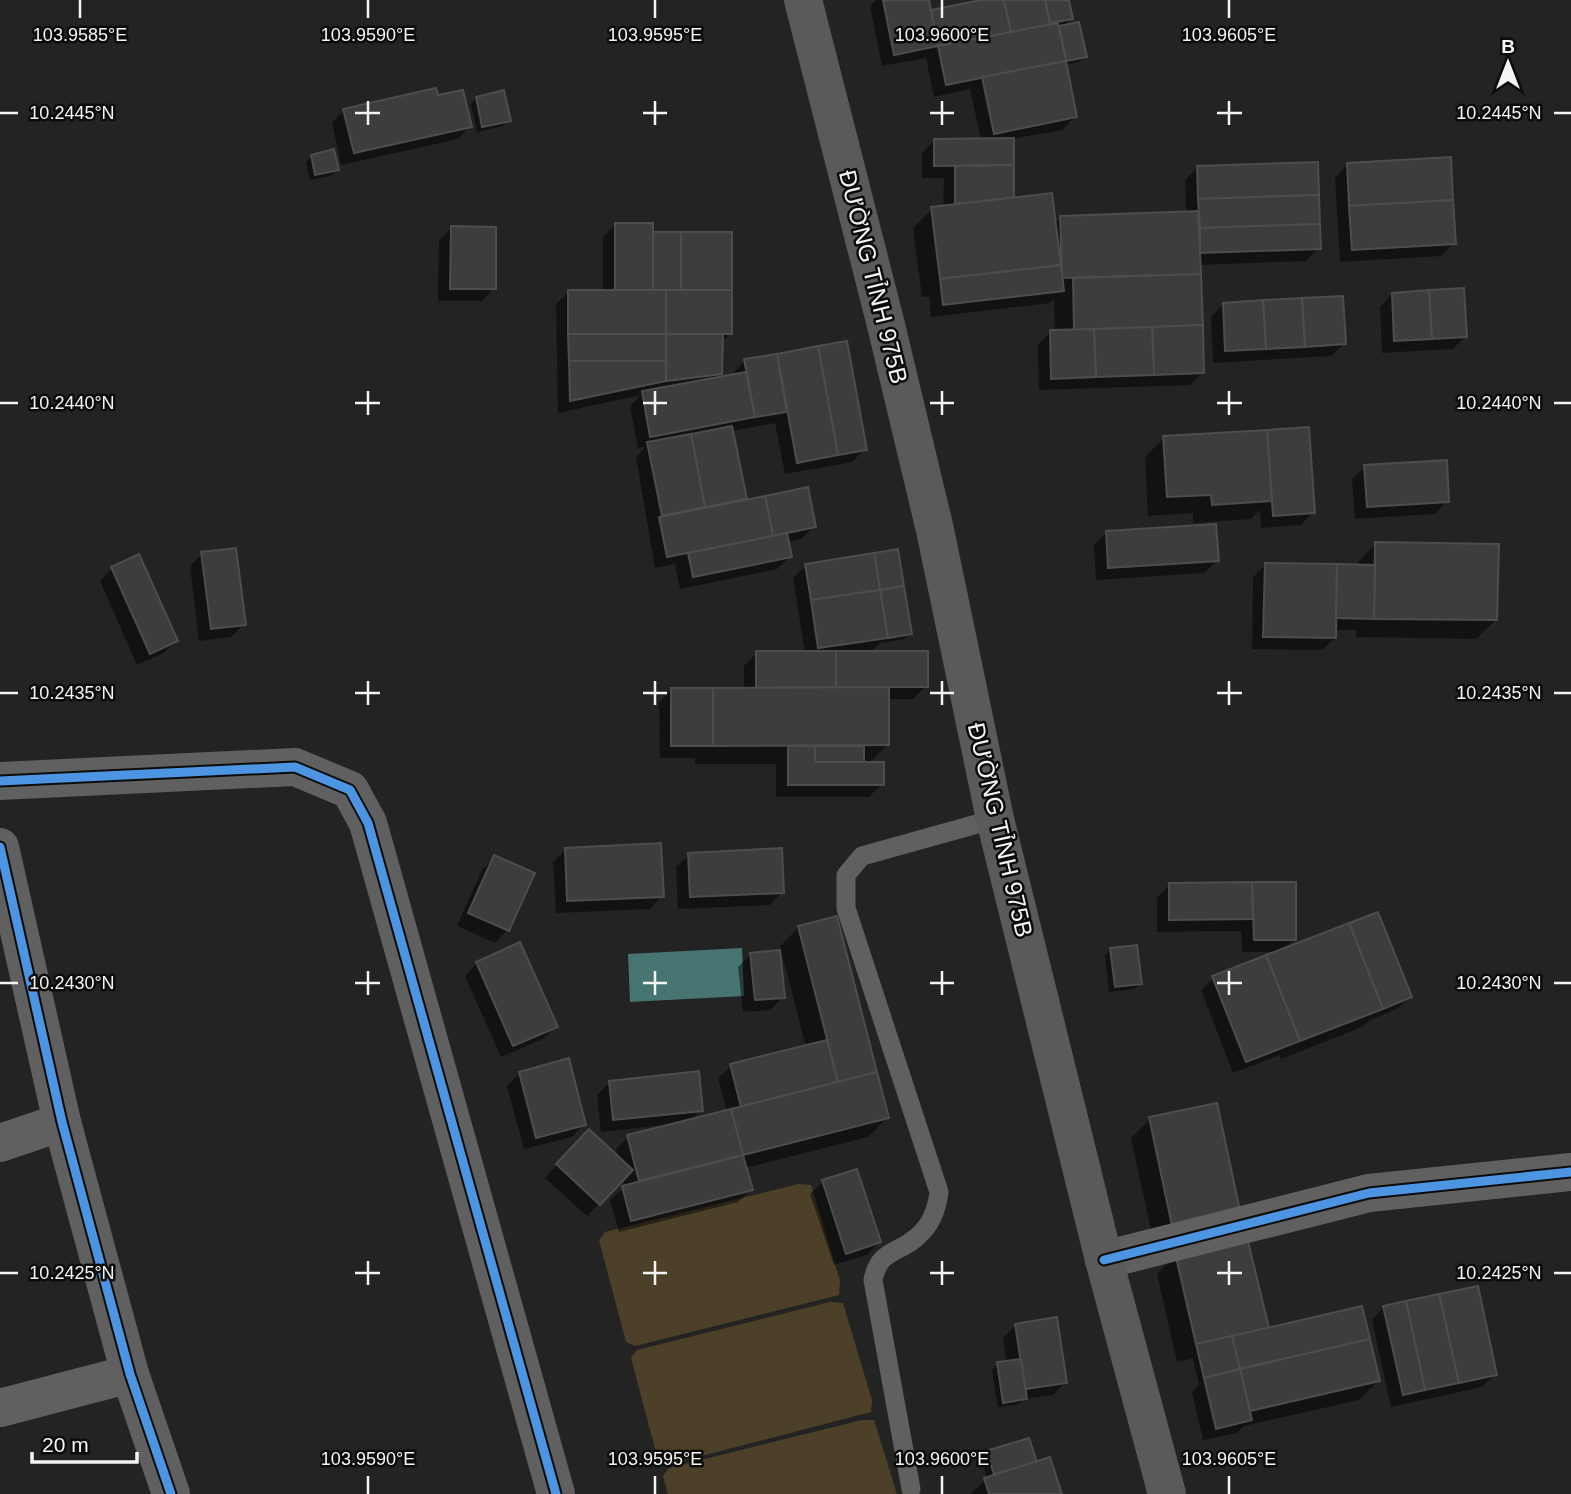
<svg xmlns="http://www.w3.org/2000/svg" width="1571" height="1494" viewBox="0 0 1571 1494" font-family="Helvetica,sans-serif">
	<rect width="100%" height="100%" fill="#222322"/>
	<!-- green -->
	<g fill="#4d4028">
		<path d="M798 1184 811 1185 840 1281 839 1295 635 1346 626 1342 599 1240 605 1232Z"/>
		<path d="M830 1302 843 1303 872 1400 871 1412 667 1465 658 1460 631 1358 637 1350Z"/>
		<path d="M862 1420H874L897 1494H668L663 1476 669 1468Z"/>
	</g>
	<!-- water -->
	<path fill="#467471" d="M742 948 744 996 630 1002 628 954Z"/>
	<!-- shadow -->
	<g fill="#0007">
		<path d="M876 0H928L930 12 990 0H1068L1071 18 1063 27 1085 57 1079 62 1065 65 1075 117 1062 130 1012 139V199L1054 224 1061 217 1186 213 1185 180 1198 167 1319 248 1306 261 1199 265 1202 373 1190 385 1039 390 1038 345 1050 332H1055L1054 298 1050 303 931 317 929 297H922L913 228 932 209 943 208 944 178H922V153L934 141 981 140 970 89 934 97 926 58 882 66 870 6Z"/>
		<path d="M437 98 470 126 458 139 341 165 332 123 344 110Z"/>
		<path d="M476 98 509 120 503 126 477 132 471 104Z"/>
		<path d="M312 156 337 170 331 176 310 180 306 162Z"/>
		<path d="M1347 165 1454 243 1441 256 1340 262 1335 178Z"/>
		<path d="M615 225 651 234 730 334 721 343 720 374 714 380 733 376 732 374 745 361 845 343 865 449 852 462 785 474 775 423 732 431 745 501 814 526 801 539 787 542 790 557 777 569 680 589 675 564 655 568 636 457 645 447 638 448 630 406 641 395 558 413 556 304 569 292H603V237Z"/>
		<path d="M452 228 494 288 482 301H438L439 240Z"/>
		<path d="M1392 294 1466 336 1453 349 1382 353 1380 307Z"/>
		<path d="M1223 304 1344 344 1331 356 1213 363 1211 317Z"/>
		<path d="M1164 438 1313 512 1301 525 1261 528 1260 510 1251 519 1193 523V513L1148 516 1145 457Z"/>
		<path d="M1365 467 1447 501 1435 514 1355 519 1352 479Z"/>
		<path d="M1107 532 1217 561 1204 573 1096 580 1094 545Z"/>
		<path d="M1376 544 1496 620 1476 639 1356 637V630H1335V638L1322 650 1252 649 1253 577 1265 565 1357 566V563Z"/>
		<path d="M202 554 244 624 231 637 199 641 190 566Z"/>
		<path d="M806 565 910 633 904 639 882 643V641L870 653 926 686 913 699H888V744L868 764 882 784 869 797H776V764H695V758H660L659 702 672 690 744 689V666L757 653H805L793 578Z"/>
		<path d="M112 569 176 640 164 653 137 665 100 581Z"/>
		<path d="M565 850 662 896 650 909 556 913 553 862Z"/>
		<path d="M689 855 782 892 770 905 678 909 676 867Z"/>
		<path d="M494 857 532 874 507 930 495 943 457 926 482 870Z"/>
		<path d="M1294 883V939L1282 951 1410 997 1397 1009 1370 1020 1362 1027 1281 1059 1280 1055 1233 1073 1201 990 1213 978 1280 952H1242L1241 931 1157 932V898L1169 885Z"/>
		<path d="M799 927 887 1118 868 1137 745 1168 751 1190 738 1202 619 1232 610 1200 625 1187 623 1178 587 1216 545 1178 589 1132 618 1158 616 1149 628 1137 665 1127V1125L601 1132 597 1095 610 1082 701 1110 690 1121 727 1112 718 1078 731 1066 806 1047 780 946Z"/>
		<path d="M1111 949 1140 984 1134 989 1109 992 1105 955Z"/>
		<path d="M750 955 783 997 770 1010 743 1012 738 967Z"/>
		<path d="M477 963 556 1026 543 1039 501 1057 465 976Z"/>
		<path d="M520 1073 584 1124 572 1137 524 1149 507 1086Z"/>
		<path d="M1150 1119 1240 1220 1156 1253 1131 1138Z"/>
		<path d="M823 1182 879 1242 867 1255 834 1265 810 1194Z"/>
		<path d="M1176 1255 1267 1329 1378 1381 1359 1400 1244 1426 1237 1433 1203 1440 1192 1392 1199 1385 1193 1358 1177 1362 1157 1274Z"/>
		<path d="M1384 1307 1495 1375 1482 1387 1391 1407 1372 1320Z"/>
		<path d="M1016 1325 1066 1382 1053 1395 1025 1399 1019 1404 998 1407 992 1370 998 1364 1007 1363 1003 1338Z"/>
		<path d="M987 1452 1036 1463 1060 1494H970L987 1479 981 1458Z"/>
	</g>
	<!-- building -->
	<g fill="#3d3e3c" stroke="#4d4d4c" stroke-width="2">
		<path d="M883 0H929L938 46 894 55Z"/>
		<path d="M981 0H1004L1011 32 938 46 931 10Z"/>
		<path d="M1004 0H1045L1050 25 1011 32Z"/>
		<path d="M1045 0H1069L1073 19 1050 23Z"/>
		<path d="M1079 22 1087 57 1066 61 1059 26Z"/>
		<path d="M1058 23 1066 61 946 85 938 46Z"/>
		<path d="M1066 61 1077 117 994 134 982 77Z"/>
		<path d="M436 88 438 95 463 90 472 127 354 153 343 109Z"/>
		<path d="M504 90 511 121 482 127 476 97Z"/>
		<path d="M1014 138V165L934 166V139Z"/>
		<path d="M334 149 339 170 315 175 311 155Z"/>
		<path d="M1451 157 1453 200 1349 206 1347 163Z"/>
		<path d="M1318 162 1319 195 1198 199 1197 166Z"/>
		<path d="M1014 165V198L955 204V166Z"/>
		<path d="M1052 193 1061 265 940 279 931 207Z"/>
		<path d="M1319 195 1320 224 1200 228 1198 199Z"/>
		<path d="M1453 200 1456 244 1352 250 1349 206Z"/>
		<path d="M1198 211 1201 274 1062 278 1060 216Z"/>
		<rect x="615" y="223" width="38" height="67"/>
		<path d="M1320 224 1321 249 1200 253V228Z"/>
		<path d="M451 226 496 227V289H450Z"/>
		<rect x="653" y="232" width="28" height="58"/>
		<rect x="681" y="232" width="51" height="58"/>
		<path d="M1061 265 1064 291 943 305 940 279Z"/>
		<path d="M1201 274 1203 325 1074 330 1073 278Z"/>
		<path d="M1464 288 1467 337 1432 339 1429 290Z"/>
		<rect x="568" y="290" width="98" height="44"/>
		<rect x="666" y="290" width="66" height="44"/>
		<path d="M1429 290 1432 339 1394 341 1392 293Z"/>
		<path d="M1343 296 1346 344 1305 347 1302 298Z"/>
		<path d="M1302 298 1305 347 1266 349 1263 300Z"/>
		<path d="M1263 300 1266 349 1225 351 1223 303Z"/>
		<path d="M1203 325 1204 373 1154 375 1152 327Z"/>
		<path d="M1152 327 1154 375 1096 377 1094 329Z"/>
		<path d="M1094 329 1096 377 1051 379 1050 330Z"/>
		<path d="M568 334H666V361H569Z"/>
		<path d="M666 334H723L722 374 666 381Z"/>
		<path d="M847 341 867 450 838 455 818 346Z"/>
		<path d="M818 346 838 455 797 463 777 354Z"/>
		<path d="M777 354 787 412 755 417 744 359Z"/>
		<path d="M569 361H666V381L570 401Z"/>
		<path d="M746 372 755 417 650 437 642 391Z"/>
		<path d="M732 426 747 499 705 507 691 434Z"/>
		<path d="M1309 427 1315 513 1273 516 1267 430Z"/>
		<path d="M1267 430 1272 501 1212 505 1211 495 1167 497 1163 436Z"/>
		<path d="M691 434 705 507 662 516 647 442Z"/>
		<path d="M1447 460 1449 502 1367 507 1364 465Z"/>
		<path d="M808 487 816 527 773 536 765 496Z"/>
		<path d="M765 496 773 536 667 557 659 517Z"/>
		<path d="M1216 524 1219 561 1108 568 1106 531Z"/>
		<path d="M787 533 792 557 693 577 688 553Z"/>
		<path d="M1375 542 1499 544 1497 620 1374 619Z"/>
		<path d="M236 548 246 625 211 629 201 552Z"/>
		<path d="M898 549 904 586 880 590 874 553Z"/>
		<path d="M874 553 880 590 811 600 805 564Z"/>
		<path d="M139 554 178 641 150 654 111 567Z"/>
		<path d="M1265 563 1337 564 1336 638 1263 637Z"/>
		<path d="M1337 564 1375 565 1374 619 1336 618Z"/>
		<path d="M904 586 912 634 888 638 880 590Z"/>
		<path d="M880 590 888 638 818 648 811 600Z"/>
		<path d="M756 651H836V687L756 688Z"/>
		<rect x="836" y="651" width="92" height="36"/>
		<path d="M889 687V745L713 746V688Z"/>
		<rect x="671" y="688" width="42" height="58"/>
		<path d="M788 746H815V762H884V785H788Z"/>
		<rect x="815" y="746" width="49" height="16"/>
		<path d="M661 843 664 897 567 901 565 848Z"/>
		<path d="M782 848 784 893 690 897 688 853Z"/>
		<path d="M494 855 535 873 509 931 468 913Z"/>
		<path d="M1252 882H1296V940H1254Z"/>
		<path d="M1252 882 1253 919 1169 920V883Z"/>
		<path d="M1378 912 1412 997 1383 1009 1349 923Z"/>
		<path d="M837 916 877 1072 838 1082 798 926Z"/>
		<path d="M1349 923 1383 1009 1300 1041 1266 955Z"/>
		<path d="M520 942 558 1027 513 1046 476 962Z"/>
		<path d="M1137 945 1142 984 1115 987 1110 948Z"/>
		<path d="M780 950 785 998 755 1000 750 953Z"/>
		<path d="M1266 955 1300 1041 1246 1062 1212 976Z"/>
		<path d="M827 1040 838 1082 741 1107 730 1064Z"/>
		<path d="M569 1058 586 1125 536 1138 519 1072Z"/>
		<path d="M699 1071 703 1111 613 1120 609 1081Z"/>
		<path d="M877 1072 889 1118 743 1155 731 1109Z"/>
		<path d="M1217 1103 1242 1220 1174 1235 1149 1117Z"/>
		<path d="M731 1109 743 1155 639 1181 627 1135Z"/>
		<path d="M589 1129 633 1170 600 1205 556 1164Z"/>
		<path d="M743 1155 753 1190 631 1221 622 1186Z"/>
		<path d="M857 1169 881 1242 846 1254 822 1180Z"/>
		<path d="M1247 1237 1269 1328 1196 1344 1175 1253Z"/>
		<path d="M1478 1286 1497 1375 1459 1383 1439 1294Z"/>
		<path d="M1439 1294 1459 1383 1425 1390 1406 1301Z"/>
		<path d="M1406 1301 1425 1390 1403 1395 1383 1306Z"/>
		<path d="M1362 1306 1370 1339 1240 1369 1232 1336Z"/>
		<path d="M1057 1317 1067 1383 1025 1389 1015 1324Z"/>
		<path d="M1232 1336 1240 1369 1204 1378 1196 1344Z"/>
		<path d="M1370 1339 1380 1381 1250 1411 1240 1369Z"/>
		<path d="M1021 1359 1027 1399 1003 1403 997 1362Z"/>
		<path d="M1240 1369 1252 1420 1216 1429 1204 1378Z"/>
		<path d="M1029 1438 1037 1462 994 1474 986 1451Z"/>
		<path d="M1050 1457 1062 1494H989L984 1478Z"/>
	</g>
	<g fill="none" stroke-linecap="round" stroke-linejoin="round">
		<!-- service -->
		<path stroke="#606060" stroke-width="19" d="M911 1489 873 1280C879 1249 899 1254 918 1236 932 1224 937 1209 939 1192L846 908V875L862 856 995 819"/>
		<!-- minor -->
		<g stroke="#606060" stroke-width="38">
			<path d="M0 781 295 767 350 790 368 823 556 1494"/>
			<path d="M0 847 62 1122 130 1374 171 1494"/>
			<path d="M0 1143 62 1122"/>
			<path d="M1104 1260 1369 1193 1571 1172"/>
			<path d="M0 1408 130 1374"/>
		</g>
		<!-- secondary -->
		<path stroke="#595a59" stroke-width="38" d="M803 0 886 325 935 530 995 819 1104 1260 1167 1494"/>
		<defs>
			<g id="cycleway">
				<path d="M0 781 295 767 350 790 368 823 556 1494"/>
				<path d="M0 847 62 1122 130 1374 171 1494"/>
				<path d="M1104 1260 1369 1193 1571 1172"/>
			</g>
		</defs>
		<!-- cycleway casing -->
		<use href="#cycleway" stroke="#0c0d0b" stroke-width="13"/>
		<!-- cycleway -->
		<use href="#cycleway" stroke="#4d94e3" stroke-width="9"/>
	</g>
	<!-- ticks -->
	<path fill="none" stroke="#f3f5f3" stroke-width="2.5" d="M80 0V18M368 0V18M655 0V18M942 0V18M1229 0V18M368 101V125M655 101V125M942 101V125M1229 101V125M0 113H18M355 113H380M643 113H667M930 113H954M1217 113H1242M1554 113H1571M368 391V415M655 391V415M942 391V415M1229 391V415M0 403H18M355 403H380M643 403H667M930 403H954M1217 403H1242M1554 403H1571M368 681V705M655 681V705M942 681V705M1229 681V705M0 693H18M355 693H380M643 693H667M930 693H954M1217 693H1242M1554 693H1571M368 971V995M655 971V995M942 971V995M1229 971V995M0 983H18M355 983H380M643 983H667M930 983H954M1217 983H1242M1554 983H1571M368 1261V1285M655 1261V1285M942 1261V1285M1229 1261V1285M0 1273H18M355 1273H380M643 1273H667M930 1273H954M1217 1273H1242M1554 1273H1571M368 1476V1494M655 1476V1494M942 1476V1494M1229 1476V1494"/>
	<g text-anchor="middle" stroke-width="5" stroke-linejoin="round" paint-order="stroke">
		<!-- street labels -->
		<g font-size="24" fill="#f3f5f3" stroke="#0c0d0b">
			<text transform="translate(873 277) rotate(76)" y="8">ĐƯỜNG TỈNH 975B</text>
			<text transform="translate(1000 830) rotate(77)" y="8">ĐƯỜNG TỈNH 975B</text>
		</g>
	</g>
	<g font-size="18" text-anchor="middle" fill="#f3f5f3" stroke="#0c0d0b" stroke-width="5" stroke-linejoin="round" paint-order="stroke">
		<text x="80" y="41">103.9585°E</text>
		<text x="368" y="41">103.9590°E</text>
		<text x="655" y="41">103.9595°E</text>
		<text x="942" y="41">103.9600°E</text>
		<text x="1229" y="41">103.9605°E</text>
		<text x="72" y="119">10.2445°N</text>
		<text x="1499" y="119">10.2445°N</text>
		<text x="72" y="409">10.2440°N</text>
		<text x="1499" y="409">10.2440°N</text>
		<text x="72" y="699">10.2435°N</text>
		<text x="1499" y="699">10.2435°N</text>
		<text x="72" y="989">10.2430°N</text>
		<text x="1499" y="989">10.2430°N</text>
		<text x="72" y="1279">10.2425°N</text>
		<text x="1499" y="1279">10.2425°N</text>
		<text x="368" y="1465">103.9590°E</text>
		<text x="655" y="1465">103.9595°E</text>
		<text x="942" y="1465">103.9600°E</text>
		<text x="1229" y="1465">103.9605°E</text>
	</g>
	<!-- north arrow -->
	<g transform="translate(1508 63)" stroke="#0c0d0b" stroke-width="5" paint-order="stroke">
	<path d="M0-5L12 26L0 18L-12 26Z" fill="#f3f5f3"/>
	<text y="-10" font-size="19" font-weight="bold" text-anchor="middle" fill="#f3f5f3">B</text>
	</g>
	<!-- scale -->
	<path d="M32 1452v10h105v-10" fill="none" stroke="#f3f5f3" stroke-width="3.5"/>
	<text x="42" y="1452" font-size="21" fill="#f3f5f3" stroke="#0c0d0b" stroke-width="5" paint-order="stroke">20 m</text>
</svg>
